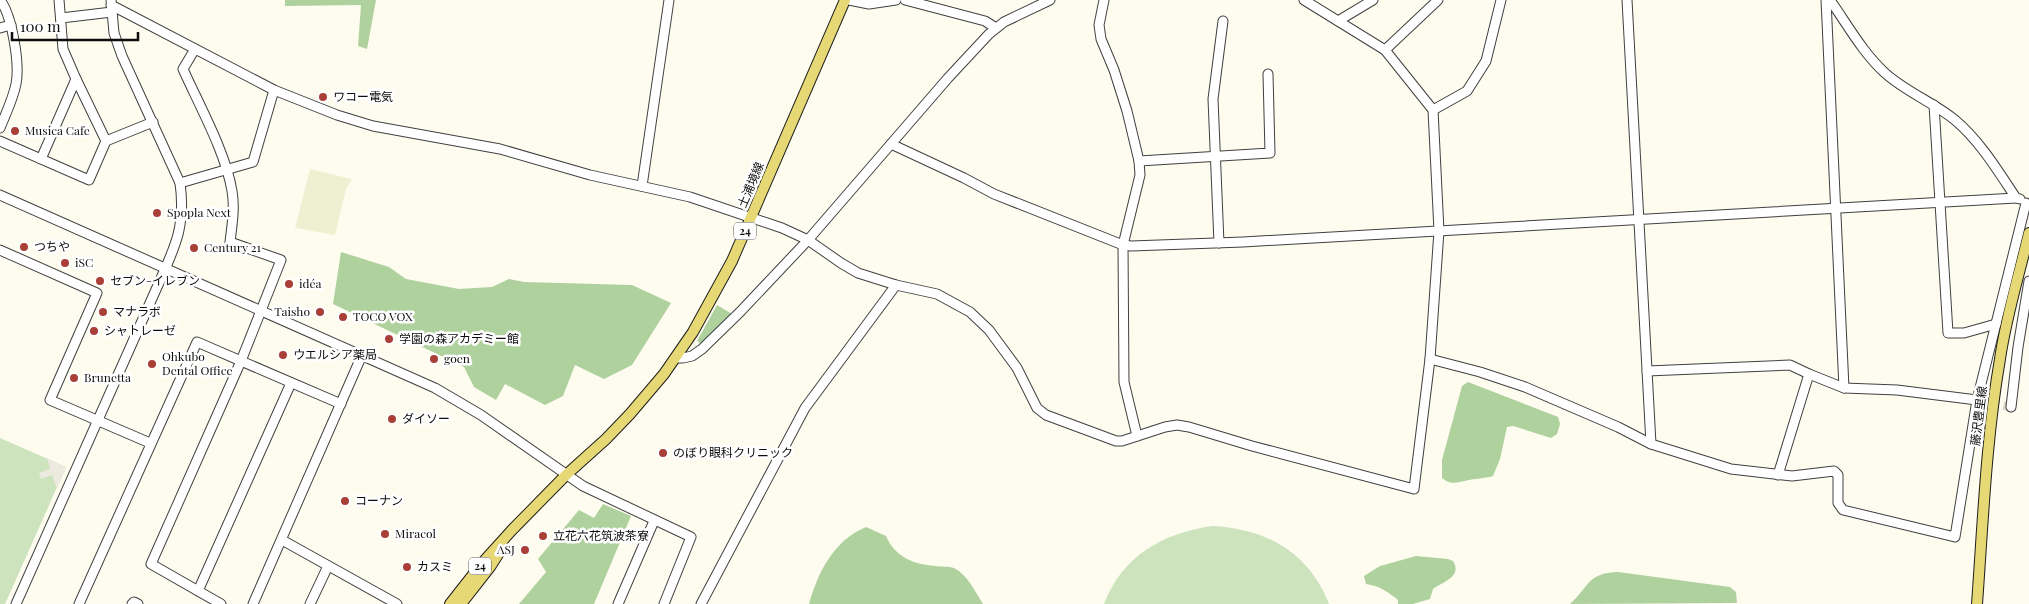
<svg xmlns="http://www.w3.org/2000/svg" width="2029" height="604" viewBox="0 0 2029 604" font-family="'Playfair Display','Noto Sans JP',serif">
	<rect width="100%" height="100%" fill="#fdfcef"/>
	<!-- farmland -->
	<path fill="#eff0d2" d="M310 169 352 179 346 189 335 235 295 228Z"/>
	<!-- green -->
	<g fill="#cce3bd">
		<path d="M0 438 66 467 5 604H0Z"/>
		<path d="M1212 526C1266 529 1308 551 1329 604H1104C1122 556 1163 533 1212 526Z"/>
	</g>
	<!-- forest -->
	<g fill="#afd19e">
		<path d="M285 0H376L367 49 358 46 361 5 285 6Z"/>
		<path d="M341 252 389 267 406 279 459 289 492 287 509 279 524 282 632 285 671 303 632 365 604 379 575 365 563 396 545 405 505 384 496 400 474 387 464 367 333 304Z"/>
		<path d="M717 305 732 314 703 345 697 341Z"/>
		<path d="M1468 382 1558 417 1560 424 1557 434 1551 438 1513 426 1507 427 1500 459 1493 476C1483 479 1477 478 1469 480 1458 482 1451 486 1442 478V460L1462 386Z"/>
		<path d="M603 504 631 516 594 604H519L546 572 538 559 579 510 594 518Z"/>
		<path d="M866 527 886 536C895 557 913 564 935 566 941 567 949 566 954 568 968 575 975 592 983 604H809C818 572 834 540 866 527Z"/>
		<path d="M1416 556 1448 559 1453 561C1463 577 1442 582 1433 589L1430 599 1413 604H1398V600C1388 592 1380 586 1366 584L1364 576 1380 566Z"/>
		<path d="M1618 572 1730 587 1736 592 1737 603 1570 604C1589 587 1587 573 1618 572Z"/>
	</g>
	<!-- plaza -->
	<path fill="#eceade" d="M47 458 66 467 57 489 52 475 41 479 39 473 50 469Z"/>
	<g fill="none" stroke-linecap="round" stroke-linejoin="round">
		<!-- minor-tunnel -->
		<path stroke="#d9d8cd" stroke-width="9" stroke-dasharray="9 4.5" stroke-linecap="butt" d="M1977 400 2011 407"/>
		<defs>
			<g id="minor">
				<path d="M0 0C12 15 20 64 16 84 13 99 6 113 0 128"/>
				<path d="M849 0 869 4 896 0"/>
				<path d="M905 0 985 21 996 28"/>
				<path d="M1104 0 1099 25 1101 39 1114 70 1127 111 1139 161 1140 175 1123 245 1124 382 1137 436"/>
				<path d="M1627 0 1651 444"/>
				<path d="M1826 0 1844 388"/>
				<path d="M1830 0C1847 24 1863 53 1885 73 1906 92 1933 102 1955 120 1980 141 1998 171 2016 198L2020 199"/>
				<path d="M111 5 274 90 337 115 373 126 500 149 590 175 690 197 782 228 808 240 841 263 858 273 896 285 937 294 970 312 989 330 1017 368 1037 408 1046 415 1116 441H1122L1165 427 1177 425 1189 427 1252 446 1414 489 1430 359 1439 231 1433 110 1385 50 1304 0"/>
				<path d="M61 18 112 12"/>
				<path d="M1338 21 1373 0"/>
				<path d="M0 28 11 25"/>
				<path d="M195 49 183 69C199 105 226 153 232 191 235 208 232 225 230 242L281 260 241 361 151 564 221 604"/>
				<path d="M1385 50 1438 0"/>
				<path d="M76 79 106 141"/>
				<path d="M1934 105 1948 333H1964L1996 324"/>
				<path d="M1433 110 1467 91 1486 61 1501 0"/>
				<path d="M0 141 89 180 106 141 153 122"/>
				<path d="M891 144 964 178 994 194 1123 245 1131 246 1243 242 2016 198"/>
				<path d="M41 159 76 79 63 49 59 0"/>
				<path d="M1139 161 1270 153 1268 74"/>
				<path d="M180 183 253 162 274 90"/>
				<path d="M642 186 669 0"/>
				<path d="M0 195 435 388 481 415 583 486 691 537 664 604"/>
				<path d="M1219 243 1213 99 1223 21"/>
				<path d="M0 250 97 293 50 400 150 443"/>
				<path d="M676 358H683L692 356 702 349 740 312 808 240 948 78 989 34 1004 22 1050 0"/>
				<path d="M1430 359 1480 372 1525 387 1618 427 1651 444 1731 469 1792 476 1834 471 1838 475V503L1843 510 1955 537 1977 400 2026 203"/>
				<path d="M1647 371 1790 365 1809 374"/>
				<path d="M2011 407 2018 347 2029 281"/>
				<path d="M1778 475 1809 374 1844 388 1897 390 1977 400"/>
				<path d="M282 540 397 604"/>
				<path d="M198 591 291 383"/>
				<path d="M16 604 158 285C175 247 186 226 180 183L122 56 114 33 111 0"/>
				<path d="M79 604 197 342 341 404"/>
				<path d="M132 604 134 602 138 604"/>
				<path d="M253 604 362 355"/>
				<path d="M310 604 328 566"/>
				<path d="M618 604 654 521"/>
				<path d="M701 604 805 408 896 285"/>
			</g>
			<g id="major">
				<path d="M450 604 483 562 512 530 566 475 606 439 630 414 664 374 693 332 732 261 845 0"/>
				<path d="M461 604 490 567 502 548"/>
				<path d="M1977 604C1983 522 1986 440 2000 359 2006 317 2019 275 2029 233"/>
			</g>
		</defs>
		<!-- minor casing -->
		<use href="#minor" stroke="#404040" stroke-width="11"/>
		<!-- major casing -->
		<use href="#major" stroke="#1e1e1e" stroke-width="12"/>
		<!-- minor -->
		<use href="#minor" stroke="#fff" stroke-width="9"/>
		<!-- major -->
		<use href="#major" stroke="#e6d875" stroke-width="10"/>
	</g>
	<!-- markers -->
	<g fill="#aa3f37" stroke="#fff" stroke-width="2">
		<circle cx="323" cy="97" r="5"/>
		<circle cx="15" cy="131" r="5"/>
		<circle cx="157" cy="213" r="5"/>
		<circle cx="24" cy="247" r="5"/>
		<circle cx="194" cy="248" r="5"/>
		<circle cx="65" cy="263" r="5"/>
		<circle cx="100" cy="281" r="5"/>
		<circle cx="289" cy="284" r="5"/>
		<circle cx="103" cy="312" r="5"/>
		<circle cx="320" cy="312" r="5"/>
		<circle cx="343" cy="317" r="5"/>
		<circle cx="94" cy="331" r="5"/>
		<circle cx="389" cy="339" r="5"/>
		<circle cx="283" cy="355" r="5"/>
		<circle cx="434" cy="359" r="5"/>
		<circle cx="152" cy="364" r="5"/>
		<circle cx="74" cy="378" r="5"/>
		<circle cx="392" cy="419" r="5"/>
		<circle cx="663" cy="453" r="5"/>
		<circle cx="345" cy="501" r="5"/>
		<circle cx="385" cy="534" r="5"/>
		<circle cx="543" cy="536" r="5"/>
		<circle cx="525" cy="550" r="5"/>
		<circle cx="407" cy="567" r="5"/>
	</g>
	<g text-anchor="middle" stroke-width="5" stroke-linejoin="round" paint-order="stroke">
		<!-- shield labels -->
		<g fill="#fff" stroke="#565656" stroke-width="1">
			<rect x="734" y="222.5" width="22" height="17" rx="4"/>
			<rect x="469" y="557.5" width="22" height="17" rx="4"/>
		</g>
		<g font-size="11" font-weight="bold" fill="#0d0d0d">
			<text x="745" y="235">24</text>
			<text x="480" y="570">24</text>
		</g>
		<!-- poi labels -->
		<g font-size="12" fill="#0d0d0d" stroke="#fff" text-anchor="start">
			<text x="333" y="101">ワコー電気</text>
			<text x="25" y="135">Musica Cafe</text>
			<text x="167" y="217">Spopla Next</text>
			<text x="34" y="251">つちや</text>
			<text x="204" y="252">Century 21</text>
			<text x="75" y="267">iSC</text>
			<text x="110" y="285">セブン-イレブン</text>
			<text x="299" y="288">idéa</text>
			<text x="113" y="316">マナラボ</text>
			<text x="310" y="316" text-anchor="end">Taisho</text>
			<text x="353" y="321">TOCO VOX</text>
			<text x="104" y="335">シャトレーゼ</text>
			<text x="399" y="343">学園の森アカデミー館</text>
			<text x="293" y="359">ウエルシア薬局</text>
			<text x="162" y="361">Ohkubo<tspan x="162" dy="14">Dental Office</tspan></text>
			<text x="444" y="363">goen</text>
			<text x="84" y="382">Brunetta</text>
			<text x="402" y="423">ダイソー</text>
			<text x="673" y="457">のぼり眼科クリニック</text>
			<text x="355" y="505">コーナン</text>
			<text x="395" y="538">Miracol</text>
			<text x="553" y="540">立花六花筑波茶寮</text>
			<text x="515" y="554" text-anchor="end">ASJ</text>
			<text x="417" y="571">カスミ</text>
		</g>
		<!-- street labels -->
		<g font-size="12" fill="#0d0d0d" stroke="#fff">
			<text transform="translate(751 185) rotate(-67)" y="4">土浦境線</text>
			<text transform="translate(1979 416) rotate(-83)" y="4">藤沢豊里線</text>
		</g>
	</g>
	<!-- scale -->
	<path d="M12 32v8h126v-8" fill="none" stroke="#0d0d0d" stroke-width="2.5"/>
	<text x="20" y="32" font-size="15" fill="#0d0d0d" stroke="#ffffff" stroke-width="4" paint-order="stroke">100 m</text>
</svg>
